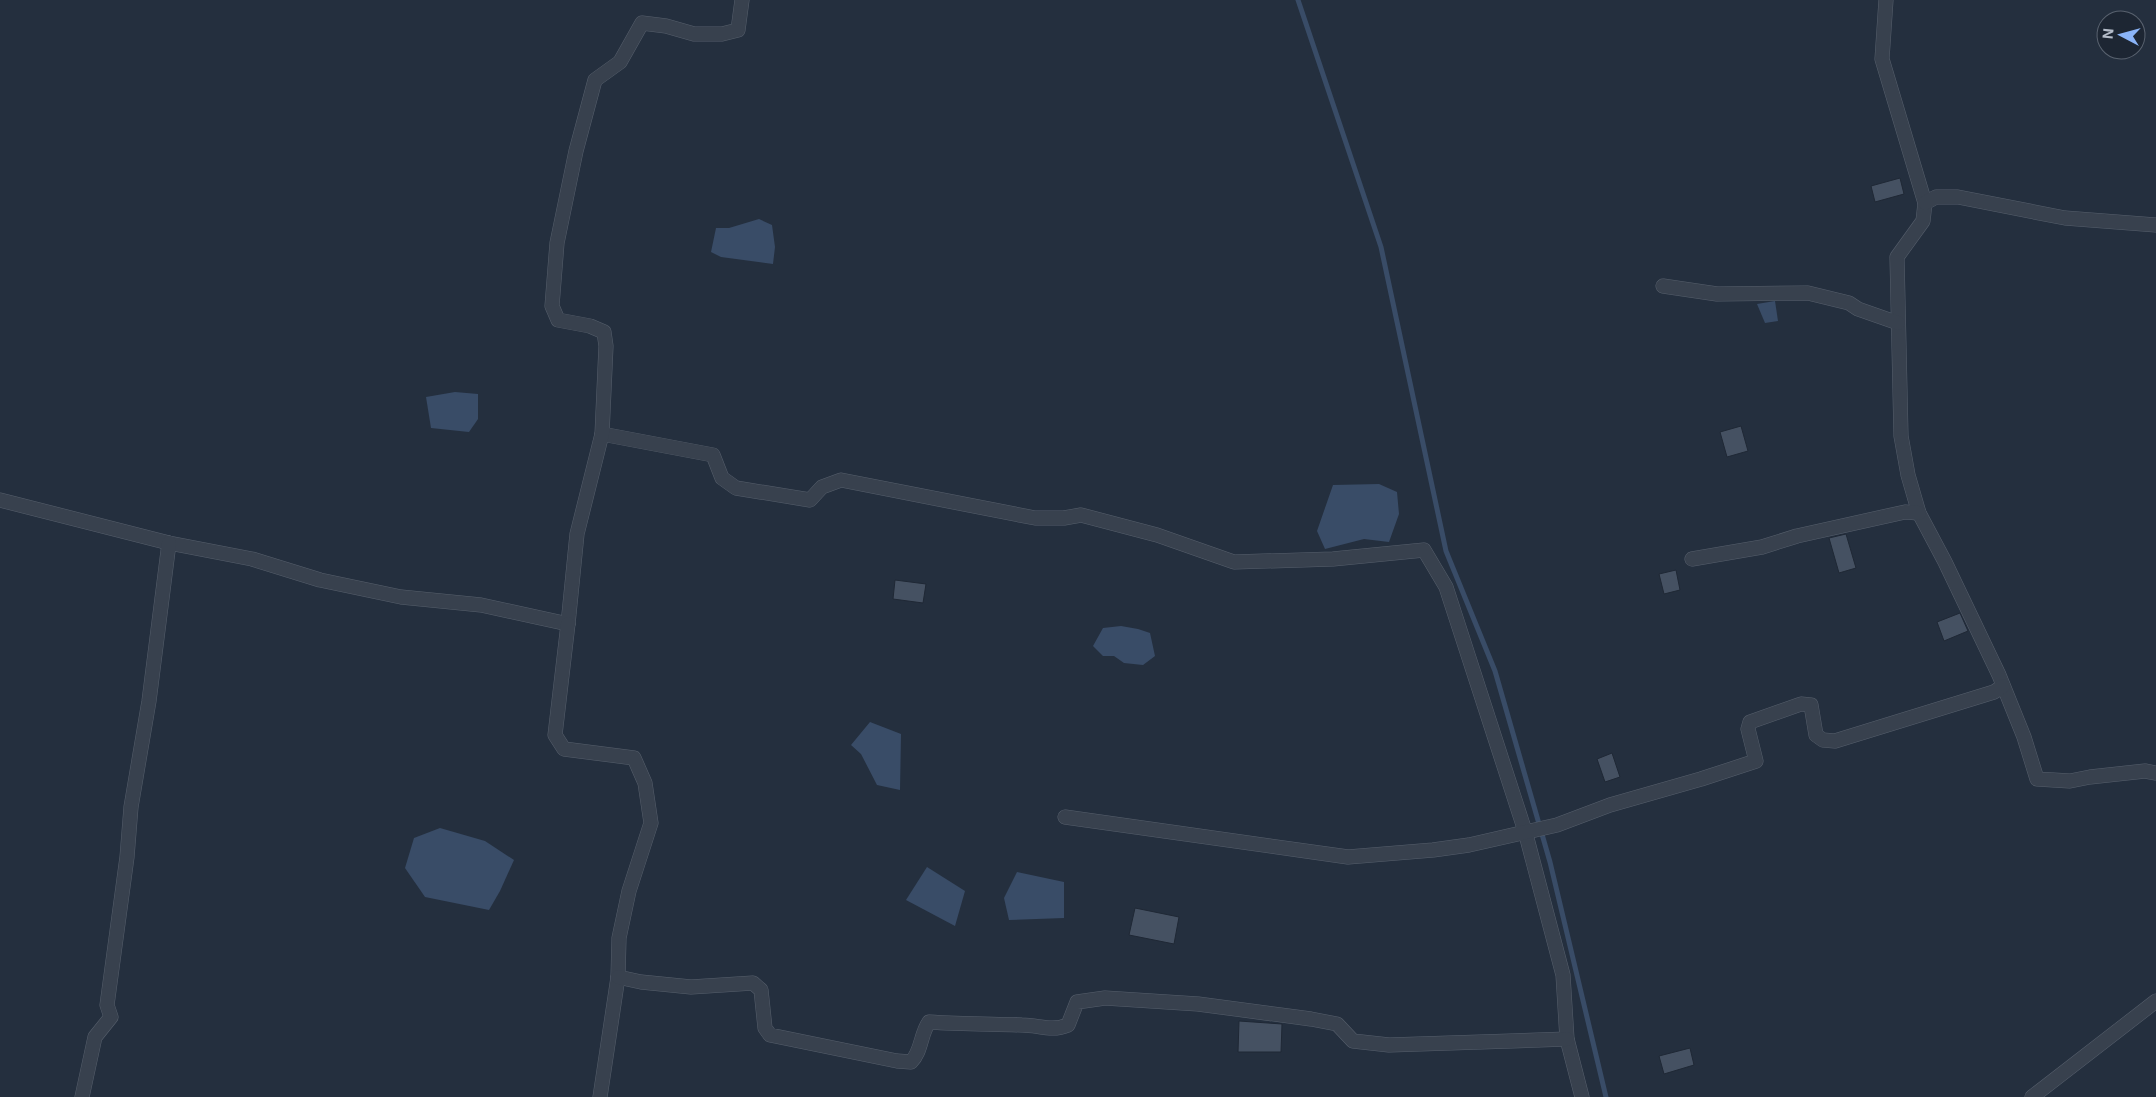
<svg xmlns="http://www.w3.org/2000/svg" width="2156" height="1097" viewBox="0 0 2156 1097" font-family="Inter,sans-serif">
	<rect width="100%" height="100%" fill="#242f3e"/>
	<!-- water -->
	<g fill="#394c67">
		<path d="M759 219 772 225 775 247 773 264 721 257 711 252 716 228H729Z"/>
		<path d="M1775 301 1778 321 1765 323 1757 304Z"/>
		<path d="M455 392 478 394V419L469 432 431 428 426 397Z"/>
		<path d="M1379 484 1397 492 1399 514 1389 542 1364 539 1325 549 1317 531 1333 485Z"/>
		<path d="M1121 626 1138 629 1150 633 1155 656 1143 665 1124 663 1114 656H1103L1093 646 1103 628Z"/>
		<path d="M870 722 901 734 900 790 877 785 861 754 851 745Z"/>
		<path d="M440 828 485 841 514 860 500 891 489 910 425 897 405 868 414 838Z"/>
		<path d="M927 867 965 891 955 926 906 900Z"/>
		<path d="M1017 872 1064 882V918L1009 920 1004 898Z"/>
	</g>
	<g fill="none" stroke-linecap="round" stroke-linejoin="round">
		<!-- stream -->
		<path stroke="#394c67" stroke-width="5" d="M1298 0 1381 247 1446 551 1495 671 1550 862 1606 1097"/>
	</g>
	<!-- building -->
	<g fill="#455162" stroke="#1f2835">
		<path d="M1900 178 1904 194 1875 202 1871 186Z"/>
		<path d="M1741 426 1748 451 1727 457 1720 432Z"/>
		<path d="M1846 534 1856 568 1839 573 1829 538Z"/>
		<path d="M1676 570 1680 590 1664 594 1659 574Z"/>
		<path d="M895 580 926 584 923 603 893 599Z"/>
		<path d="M1960 613 1968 631 1944 641 1937 622Z"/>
		<path d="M1612 753 1620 777 1605 782 1597 759Z"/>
		<path d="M1135 908 1179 917 1174 944 1129 935Z"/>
		<path d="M1239 1021 1282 1024 1281 1052H1238Z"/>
		<path d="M1690 1048 1694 1065 1664 1074 1659 1056Z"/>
	</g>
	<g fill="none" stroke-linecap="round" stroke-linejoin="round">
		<defs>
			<g id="street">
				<path d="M1886 0 1882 59 1925 203 1923 221 1897 257 1901 436 1908 475 1919 513 1945 562 1999 675 2024 737 2037 779 2070 781 2090 777 2145 771 2156 773"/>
				<path d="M1925 203 1936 197H1958L2065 218 2156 225"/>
				<path d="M1663 286 1717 294 1808 293 1849 303 1858 309 1898 323"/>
				<path d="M602 434 713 455 722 478 736 488 810 500 822 487 841 480 1035 518H1064L1081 515 1157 535 1234 562 1333 559 1424 550 1446 587 1525 831 1563 975 1567 1039 1582 1097"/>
				<path d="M0 500 169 543 252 559 320 580 401 597 481 605 568 624 577 534 602 434 606 346 604 332 590 326 558 320 552 306 557 243 576 151 595 80 620 62 642 23 666 26 694 34H722L738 30 742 0"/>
				<path d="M1692 559 1762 547 1797 536 1905 512 1919 513"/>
				<path d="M568 624 555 735 564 749 634 758 645 783 651 823 629 891 619 938 618 977 600 1097"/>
				<path d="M1065 817 1348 857 1433 850 1469 845 1557 825 1610 805 1701 779 1756 761 1748 729 1750 722 1801 704 1811 705 1816 735 1823 740 1835 741 1994 692 2003 686"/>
				<path d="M618 977 641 982 691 987 753 983 761 990 765 1028 770 1035 897 1061 911 1062C922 1051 920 1035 929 1022 960 1024 991 1024 1022 1025 1039 1025 1051 1032 1068 1025L1077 1002 1105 998 1198 1004 1311 1019 1337 1024 1353 1041 1389 1045 1567 1039"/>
				<path d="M82 1097 95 1037 111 1017 107 1005 127 857 131 807 149 701 169 543"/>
				<path d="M2032 1097 2156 1001"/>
			</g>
		</defs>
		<!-- street casing -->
		<use href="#street" stroke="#565f6c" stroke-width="15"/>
		<!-- street -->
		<use href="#street" stroke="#38414e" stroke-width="14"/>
	</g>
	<!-- north arrow -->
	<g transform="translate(2121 35) rotate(276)"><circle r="24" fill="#1d2633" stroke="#59626f"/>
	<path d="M0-4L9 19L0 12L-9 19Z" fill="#8ab4f8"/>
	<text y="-8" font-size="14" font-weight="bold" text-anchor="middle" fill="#b4bcc9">N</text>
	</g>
</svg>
